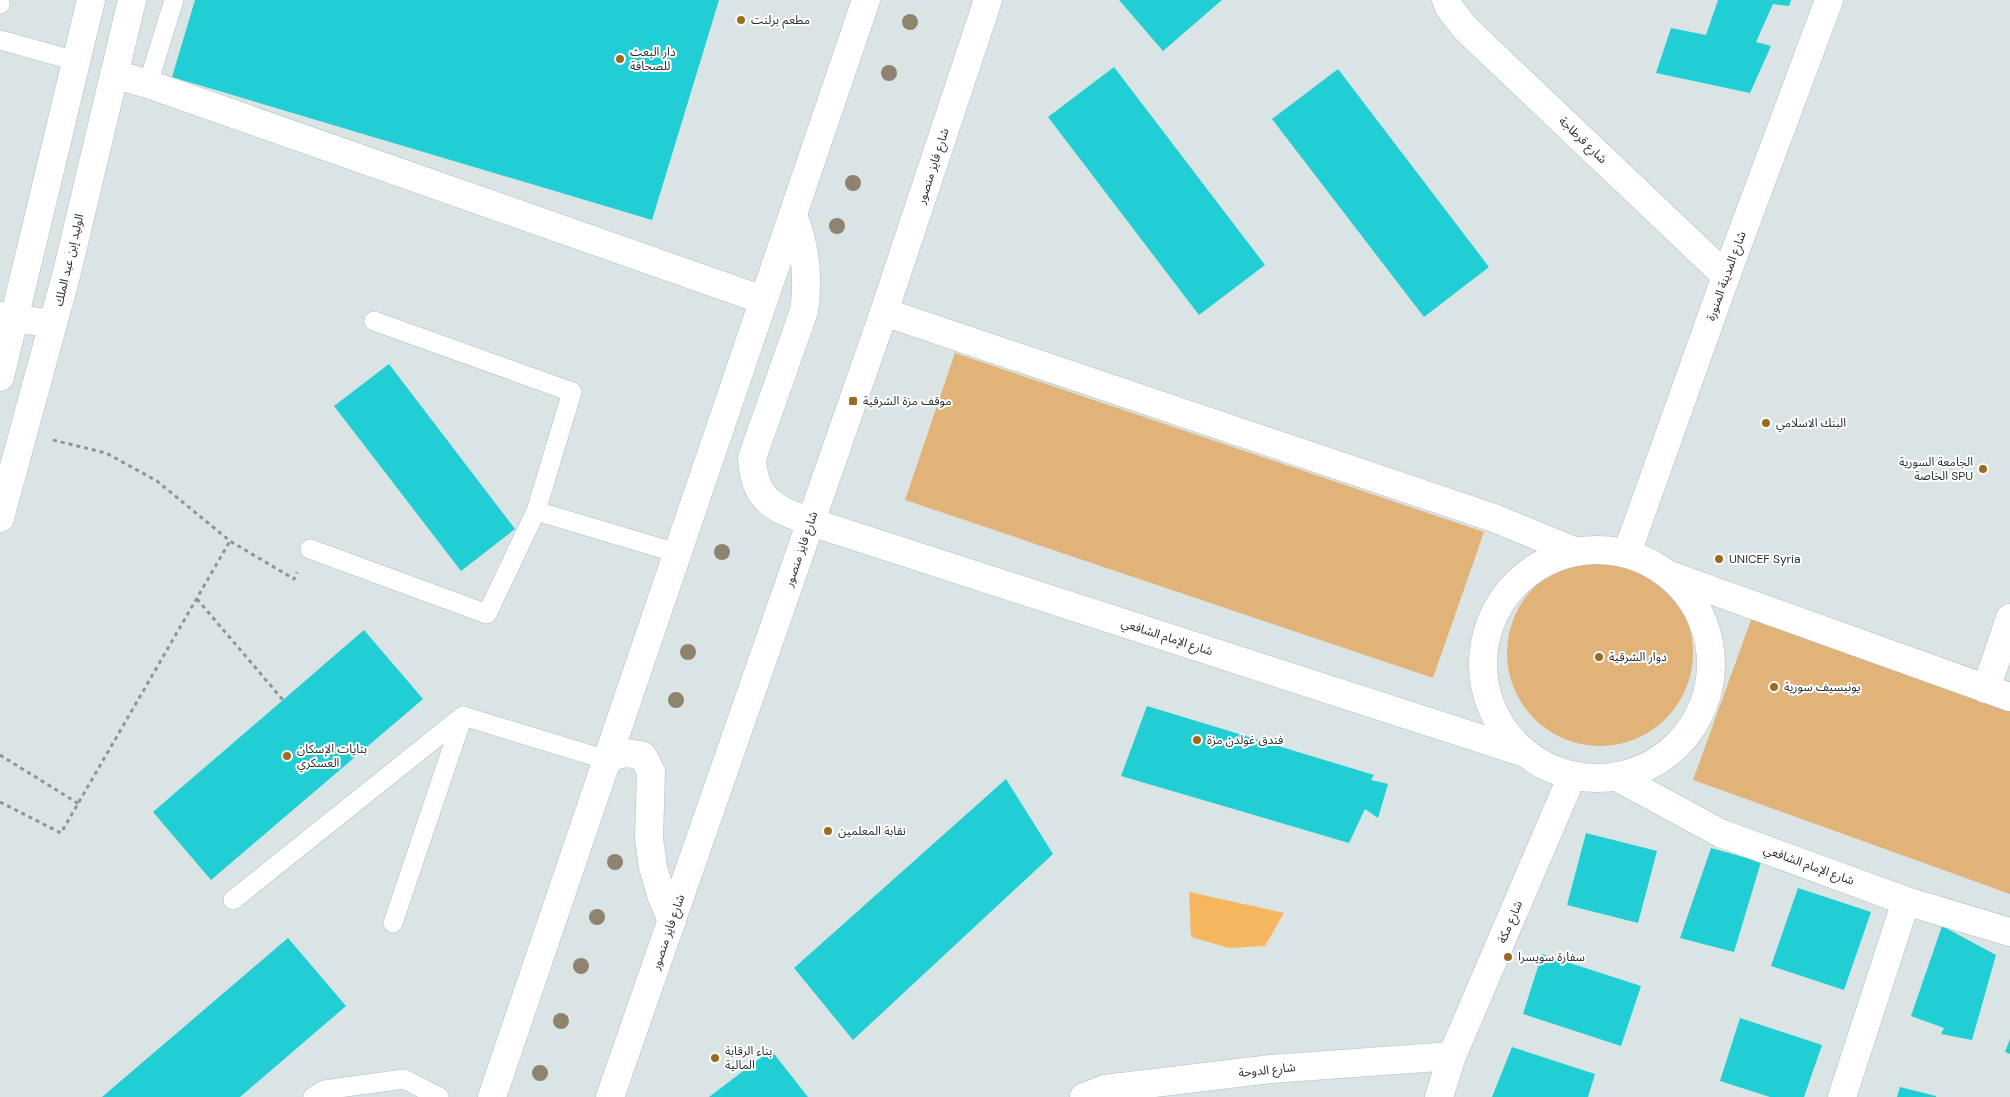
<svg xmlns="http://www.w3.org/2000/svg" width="2010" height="1097" viewBox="0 0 2010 1097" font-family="'DM Sans','Noto Sans Arabic',sans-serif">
	<rect width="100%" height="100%" fill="#dbe4e4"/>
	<!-- green -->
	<g fill="#e2b378">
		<path d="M955 353 1484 532 1433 678 905 500Z"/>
		<circle cx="1600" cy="653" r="93"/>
		<path d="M1755 609 2010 701V894L1693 780Z"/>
	</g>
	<!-- water -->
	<path fill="#f6b65f" d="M1189 892 1284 913 1265 946 1229 948 1191 937Z"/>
	<!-- building -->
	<g fill="#20ced4">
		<path d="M195 0H719L652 220 172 77Z"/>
		<path d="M1119 0H1222L1163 51Z"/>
		<path d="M1718 0H1791L1789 6 1773 4 1756 42 1771 46 1750 93 1656 73 1671 28 1706 35Z"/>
		<path d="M1114 67 1265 265 1199 315 1048 117Z"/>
		<path d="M1338 69 1489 267 1424 317 1272 119Z"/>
		<path d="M389 364 515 529 461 571 334 406Z"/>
		<path d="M364 630 423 699 211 880 153 812Z"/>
		<path d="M1147 706 1374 775 1371 780 1388 784 1378 818 1365 809 1349 843 1121 776Z"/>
		<path d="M1006 779 1053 854 853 1040 794 968Z"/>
		<path d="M1586 833 1657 851 1638 923 1567 905Z"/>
		<path d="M1711 848 1761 862 1734 952 1680 938Z"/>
		<path d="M1798 888 1871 912 1844 990 1771 966Z"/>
		<path d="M1942 926 1996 955 1972 1040 1941 1034 1944 1028 1911 1016Z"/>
		<path d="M288 938 346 1006 240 1097H102Z"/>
		<path d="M1542 954 1641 986 1621 1046 1523 1014Z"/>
		<path d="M1740 1018 1822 1045 1804 1097H1770L1720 1081Z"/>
		<path d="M2010 1039V1054L2005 1052Z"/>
		<path d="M1512 1047 1595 1074 1588 1097H1492Z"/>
		<path d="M771 1050 808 1097H709Z"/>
		<path d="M1900 1087 1936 1096V1097H1897Z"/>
	</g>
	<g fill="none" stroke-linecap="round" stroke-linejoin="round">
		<defs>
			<g id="lane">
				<path d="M0 4V0"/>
				<path d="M0 40 76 61"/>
				<path d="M148 84 174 0"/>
				<path d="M374 321 572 392 536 511 677 553"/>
				<path d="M310 549 487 614 536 511"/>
				<path d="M233 900 463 716"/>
				<path d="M393 923 463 716 607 760"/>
				<path d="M313 1097 324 1090 404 1079 439 1097"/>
			</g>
			<g id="street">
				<path d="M1446 0 1450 9 1466 29 1726 276"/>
				<path d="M114 74 148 84 763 300"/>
				<path d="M0 316 53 324"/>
				<path d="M1627 553 1726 276 1829 0"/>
				<path d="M1986 689 2010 618"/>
				<path d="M1084 1097 1105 1089 1271 1069 1452 1056"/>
				<path d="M1439 1097 1452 1056 1572 776"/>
				<path d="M1842 1097 1906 901"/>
			</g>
			<g id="secondary">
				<path d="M884 312 1494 518 1574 551"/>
				<path d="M0 377 91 0"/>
				<path d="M0 518 66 276 132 0"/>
				<path d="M811 522 1522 752"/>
				<circle cx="1597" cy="664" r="114"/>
				<path d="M1672 576 2010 697"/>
				<path d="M1617 777 1720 833 1906 901 2010 932"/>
			</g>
			<g id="highway">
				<path d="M793 215C806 247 809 277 804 311L752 458C754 501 775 509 811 522"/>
				<path d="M607 760C619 752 629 752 643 756L651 772 649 839 653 867 661 895 672 921"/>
				<path d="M492 1097 866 0"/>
				<path d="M610 1097 884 312 988 0"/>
			</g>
		</defs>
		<!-- lane casing -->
		<use href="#lane" stroke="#b3bdbd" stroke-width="20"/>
		<!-- street casing -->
		<use href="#street" stroke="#b3bdbd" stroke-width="29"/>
		<!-- secondary casing -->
		<use href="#secondary" stroke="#b3bdbd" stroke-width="29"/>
		<!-- highway casing -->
		<use href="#highway" stroke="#b3bdbd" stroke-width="29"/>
		<!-- path -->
		<g stroke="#8f9595" stroke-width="3" stroke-dasharray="4 4" stroke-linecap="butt">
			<path d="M53 440 106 453 157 481 230 541 294 579 297 572"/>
			<path d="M197 599 283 700"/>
			<path d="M0 755 79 804"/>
			<path d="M0 802 61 833 230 541"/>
		</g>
		<!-- lane -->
		<use href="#lane" stroke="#fff" stroke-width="19"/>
		<!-- street -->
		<use href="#street" stroke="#fff" stroke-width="28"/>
		<!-- secondary -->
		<use href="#secondary" stroke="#fff" stroke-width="28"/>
		<!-- highway -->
		<use href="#highway" stroke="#fff" stroke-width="28"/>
	</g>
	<!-- trees -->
	<g fill="#8d836f">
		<circle cx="910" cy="22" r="8"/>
		<circle cx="889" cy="73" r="8"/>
		<circle cx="853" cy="183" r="8"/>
		<circle cx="837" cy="226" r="8"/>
		<circle cx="722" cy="552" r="8"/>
		<circle cx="688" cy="652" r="8"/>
		<circle cx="676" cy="700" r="8"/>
		<circle cx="615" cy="862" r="8"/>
		<circle cx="597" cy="917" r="8"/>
		<circle cx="581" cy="966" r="8"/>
		<circle cx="561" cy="1021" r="8"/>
		<circle cx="540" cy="1073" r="8"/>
	</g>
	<!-- markers -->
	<g fill="#9d6b20" stroke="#fff" stroke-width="2">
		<circle cx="741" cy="20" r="5"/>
		<circle cx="620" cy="59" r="5"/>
		<rect x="848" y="396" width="10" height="10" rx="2.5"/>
		<circle cx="1766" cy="423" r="5"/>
		<circle cx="1983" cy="469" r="5"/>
		<circle cx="1719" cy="559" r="5"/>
		<circle cx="1599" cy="657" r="5"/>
		<circle cx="1774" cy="687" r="5"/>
		<circle cx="1197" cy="740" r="5"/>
		<circle cx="287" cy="756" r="5"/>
		<circle cx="828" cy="831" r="5"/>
		<circle cx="1508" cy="957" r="5"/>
		<circle cx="715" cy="1058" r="5"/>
	</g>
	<g text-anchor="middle" stroke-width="4" stroke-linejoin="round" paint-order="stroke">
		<!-- poi labels -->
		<g font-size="12" fill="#2a2e2e" stroke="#fff" text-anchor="start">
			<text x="751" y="24">مطعم برلنت</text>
			<text x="630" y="56">دار البعث<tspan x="630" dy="14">للصحافة</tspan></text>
			<text x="863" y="405">موقف مزة الشرقية</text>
			<text x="1776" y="427">البنك الاسلامي</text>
			<text x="1973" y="466" text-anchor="end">الجامعة السورية<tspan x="1973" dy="14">الخاصة SPU</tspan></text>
			<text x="1729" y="563">UNICEF Syria</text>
			<text x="1609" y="661">دوار الشرقية</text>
			<text x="1784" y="691">يونيسيف سورية</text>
			<text x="1207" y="744">فندق غولدن مزة</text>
			<text x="297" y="753">بنايات الإسكان<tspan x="297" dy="14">العسكري</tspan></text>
			<text x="838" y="835">نقابة المعلمين</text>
			<text x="1518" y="961">سفارة سويسرا</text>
			<text x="725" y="1055">بناء الرقابة<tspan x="725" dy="14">المالية</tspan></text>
		</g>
		<!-- street labels -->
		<g font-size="12" fill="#2a2e2e" stroke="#fff">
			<text transform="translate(1583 140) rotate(44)" y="4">شارع قرطاجة</text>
			<text transform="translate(933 166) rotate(-72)" y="4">شارع فايز منصور</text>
			<text transform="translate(69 260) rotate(-77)" y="4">الوليد إبن عبد الملك</text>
			<text transform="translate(1726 276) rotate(-70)" y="4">شارع المدينة المنورة</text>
			<text transform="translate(801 549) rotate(-71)" y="4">شارع فايز منصور</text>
			<text transform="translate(1167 637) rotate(18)" y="4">شارع الإمام الشافعي</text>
			<text transform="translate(1809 865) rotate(20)" y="4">شارع الإمام الشافعي</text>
			<text transform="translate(1510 922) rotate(-67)" y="4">شارع مكة</text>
			<text transform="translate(668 932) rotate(-71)" y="4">شارع فايز منصور</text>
			<text transform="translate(1267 1070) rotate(-6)" y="4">شارع الدوحة</text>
		</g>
	</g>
</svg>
